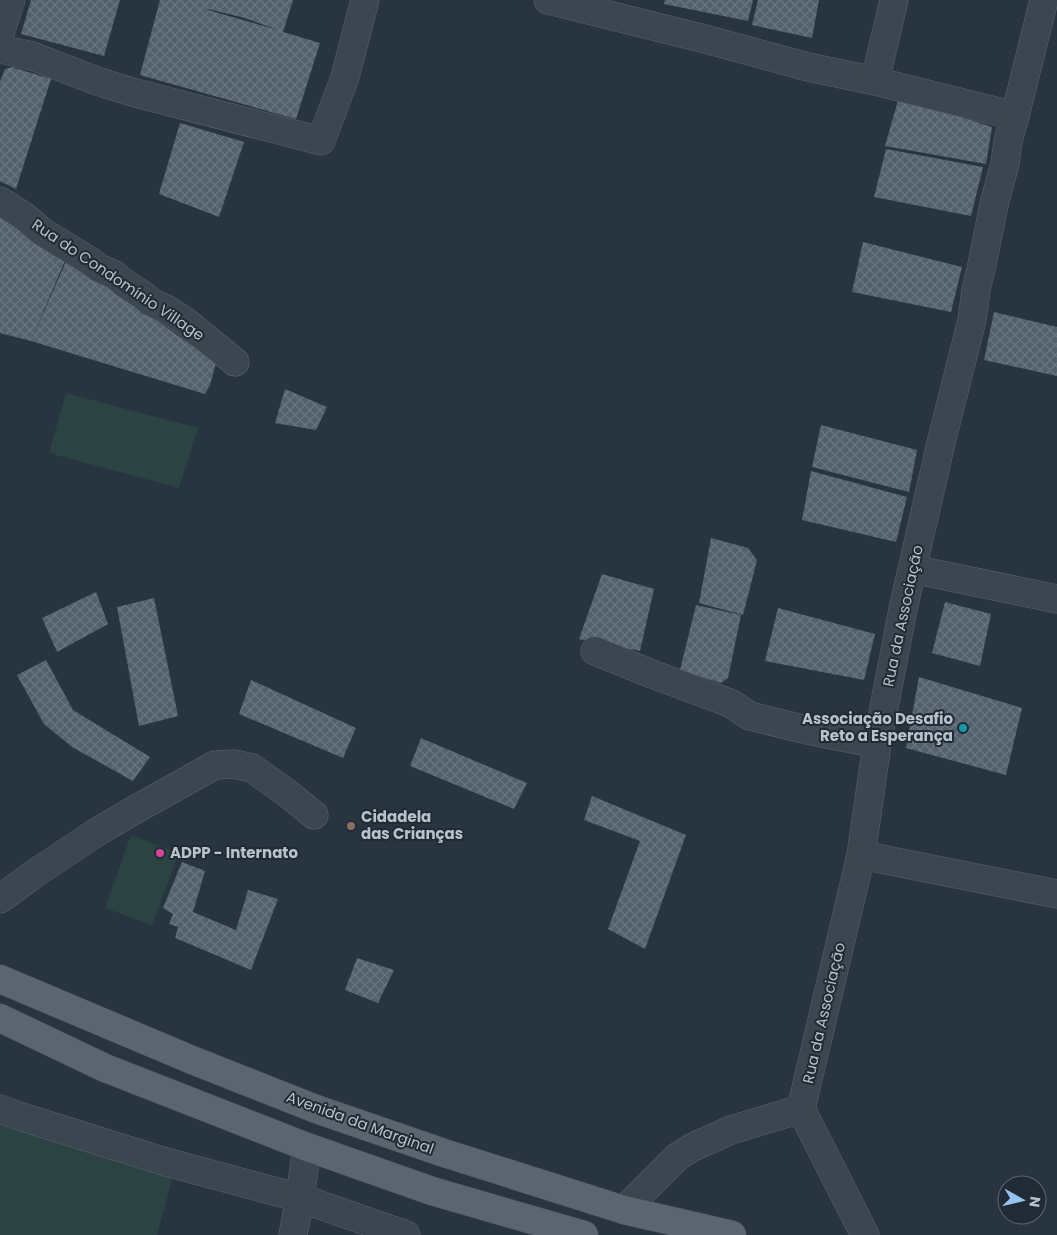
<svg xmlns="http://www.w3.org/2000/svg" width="1057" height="1235" viewBox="0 0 1057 1235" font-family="Poppins,sans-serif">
	<defs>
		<pattern id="building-cross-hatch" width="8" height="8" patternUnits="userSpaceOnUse" patternTransform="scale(1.25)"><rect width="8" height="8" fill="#53606d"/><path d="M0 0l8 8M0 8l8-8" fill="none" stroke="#6a7580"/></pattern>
	</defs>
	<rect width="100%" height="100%" fill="#283540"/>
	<!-- pitch -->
	<g fill="#2b4342">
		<path d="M66 393 198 428 179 488 49 453Z"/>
		<path d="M131 835 179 853 152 925 105 908Z"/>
		<path d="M0 1120 175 1169 157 1235H0Z"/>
	</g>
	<!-- building -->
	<g fill="url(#building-cross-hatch)" fill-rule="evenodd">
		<path d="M31 0H120L104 56 21 34Z"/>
		<path d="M160 0H293L283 32 320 43 296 119 140 75ZM208 9 245 18 278 30 208 10Z"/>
		<path d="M665 0H753L748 21 664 4Z"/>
		<path d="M758 0H819L812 38 752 25Z"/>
		<path d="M12 67 51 79 16 189 0 181V82L5 69Z"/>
		<path d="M899 97 992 127 986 164 885 146Z"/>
		<path d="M180 123 244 142 219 217 159 194Z"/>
		<path d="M886 149 983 167 971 216 874 197Z"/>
		<path d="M0 211 67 256 31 341 0 333Z"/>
		<path d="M863 242 962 267 951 312 852 292Z"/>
		<path d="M68 257 216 363 210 385 205 394 31 341Z"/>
		<path d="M994 312 1057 327V376L984 360Z"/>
		<path d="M285 389 327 407 316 430 275 423Z"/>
		<path d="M821 425 917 450 909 492 812 467Z"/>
		<path d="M811 471 907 497 896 542 802 520Z"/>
		<path d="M711 538 748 548 757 560 743 615 699 603Z"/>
		<path d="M602 574 654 589 640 651 579 639Z"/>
		<path d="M96 592 108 624 57 652 42 618Z"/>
		<path d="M154 598 178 716 139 726 117 607Z"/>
		<path d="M945 602 991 614 980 666 932 653Z"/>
		<path d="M696 605 741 615 728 678 721 683 680 670Z"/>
		<path d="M778 608 875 634 864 680 765 661Z"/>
		<path d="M46 660 73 710 150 757 133 781 72 747 44 724 17 675Z"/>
		<path d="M919 677 1022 708 1006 775 906 748Z"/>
		<path d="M251 680 356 728 343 758 239 714Z"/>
		<path d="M421 738 527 783 514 809 410 766Z"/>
		<path d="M592 796 686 835 645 949 608 929 640 841 584 820Z"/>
		<path d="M182 862 205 871 193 912 236 930 248 890 278 899 251 970 175 938 178 927 169 924 173 914 163 908Z"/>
		<path d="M357 958 394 970 378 1003 345 990Z"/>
	</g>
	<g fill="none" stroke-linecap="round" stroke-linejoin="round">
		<defs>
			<g id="minor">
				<path d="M548 0 705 39 808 67 875 81 1015 116 1008 141 1005 164 995 200 981 269 976 290 972 320 941 443 903 609 877 744 861 855 801 1109"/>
				<path d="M0 33 11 0"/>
				<path d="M0 49 32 56 97 81 132 92 321 141 345 77 365 0"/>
				<path d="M875 81 894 0"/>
				<path d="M1015 116 1044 0"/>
				<path d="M0 201 25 217 41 231 90 261 99 268 115 275 124 283 144 296 151 302 166 309 186 322 235 362"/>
				<path d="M912 569 1057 599"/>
				<path d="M595 651 652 674 730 703 750 716 807 730 877 744"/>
				<path d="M861 855 1057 894"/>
				<path d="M0 899 34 874 97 832 138 808 215 765 234 764 252 768 287 793 314 815"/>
				<path d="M0 1109 19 1116 166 1162 300 1198 406 1235"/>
				<path d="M801 1109 865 1235"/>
				<path d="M624 1210 677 1157 693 1147 731 1130 801 1109"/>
				<path d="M293 1235 300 1198 307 1147"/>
			</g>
			<g id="major">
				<path d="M0 979 192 1060 316 1109 444 1153 624 1210 732 1235"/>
				<path d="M0 1018 105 1068 307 1147 432 1191 584 1235"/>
			</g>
		</defs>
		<!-- minor casing -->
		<use href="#minor" stroke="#5a646d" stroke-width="29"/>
		<!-- major casing -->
		<use href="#major" stroke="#49525c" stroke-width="29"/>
		<!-- minor -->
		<use href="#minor" stroke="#3c4650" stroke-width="28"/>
		<!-- major -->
		<use href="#major" stroke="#5a656f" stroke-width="28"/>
	</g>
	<!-- markers -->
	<circle fill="#0f9aa8" stroke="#212b35" stroke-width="2" cx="963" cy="728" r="5"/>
	<circle fill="#8d6e63" stroke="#212b35" stroke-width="2" cx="351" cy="826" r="5"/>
	<circle fill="#d1479c" stroke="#212b35" stroke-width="2" cx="160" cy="853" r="5"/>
	<g text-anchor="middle" stroke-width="4" stroke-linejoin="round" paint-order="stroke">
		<!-- street labels -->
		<g font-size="15" fill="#b9c1ca" stroke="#212b35">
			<text transform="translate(118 280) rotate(34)" y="5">Rua do Condomínio Village</text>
			<text transform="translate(903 616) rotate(-78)" y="5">Rua da Associação</text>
			<text transform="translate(824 1013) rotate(-77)" y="5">Rua da Associação</text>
			<text transform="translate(360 1123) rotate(20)" y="5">Avenida da Marginal</text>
		</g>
		<!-- poi labels -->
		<g font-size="15" font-weight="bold" fill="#b9c1ca" stroke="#212b35" text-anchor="start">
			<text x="953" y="724" text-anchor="end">Associação Desafio<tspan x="953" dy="17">Reto a Esperança</tspan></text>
			<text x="361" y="822">Cidadela<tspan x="361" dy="17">das Crianças</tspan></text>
			<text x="170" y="858">ADPP - Internato</text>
		</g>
	</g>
	<!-- north arrow -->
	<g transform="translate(1022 1200) rotate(98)"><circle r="24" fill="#212b35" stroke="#5e6771"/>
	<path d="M0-4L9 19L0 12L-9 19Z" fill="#96c3f1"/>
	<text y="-8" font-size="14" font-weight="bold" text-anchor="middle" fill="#b9c1ca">N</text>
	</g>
</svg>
